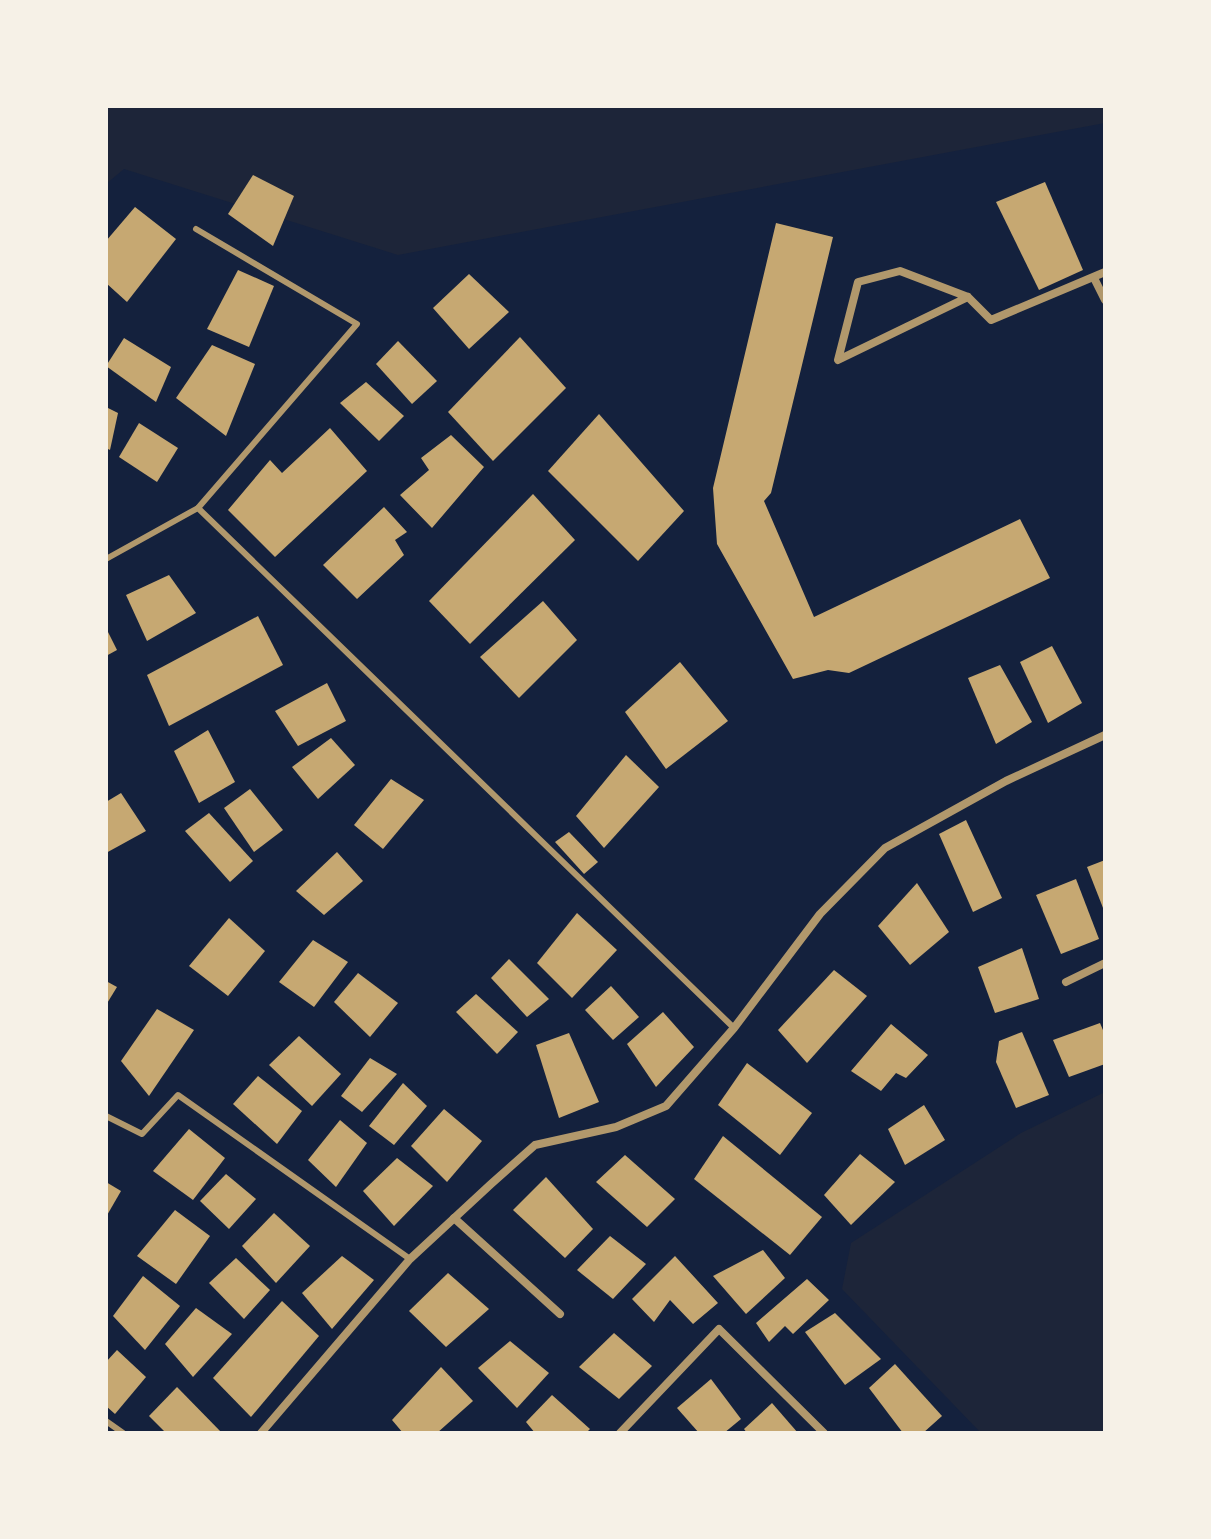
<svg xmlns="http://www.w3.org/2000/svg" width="1211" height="1539" viewBox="0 0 1211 1539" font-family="'Sofia Sans Condensed',sans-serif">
	<rect width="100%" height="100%" fill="#14213d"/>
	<!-- green -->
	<g fill="#1d2539">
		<path d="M106 106H1105V123L398 255 124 169 106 184Z"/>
		<path d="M1105 1092V1433H981L842 1289 851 1243 1021 1133Z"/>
	</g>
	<!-- building -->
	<g fill="#c6a872">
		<path d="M253 175 294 196 273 246 228 214Z"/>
		<path d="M1045 182 1083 270 1039 290 996 202Z"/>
		<path d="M135 207 176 239 127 302 106 283V241Z"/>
		<path d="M776 223 833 237 771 493 764 501 814 617 1020 519 1050 578 849 673 828 670 793 679 717 544 713 488Z"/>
		<path d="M238 270 274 286 249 347 207 329Z"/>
		<path d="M469 274 509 312 469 349 433 308Z"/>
		<path d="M520 337 566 388 493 461 448 412Z"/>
		<path d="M124 338 171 367 156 402 106 366Z"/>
		<path d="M398 341 437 381 412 404 376 364Z"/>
		<path d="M212 345 255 364 226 436 176 398Z"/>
		<path d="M366 382 404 416 379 441 340 403Z"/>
		<path d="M106 407 118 413 110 450 106 448Z"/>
		<path d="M599 414 684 511 638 561 548 471Z"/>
		<path d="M139 423 178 448 157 482 119 457Z"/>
		<path d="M330 428 367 471 275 557 228 510 270 460 282 473Z"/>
		<path d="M451 435 484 467 432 528 400 495 429 470 421 458Z"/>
		<path d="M533 494 575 540 470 644 429 601Z"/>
		<path d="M384 507 407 532 395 540 404 555 357 599 323 565Z"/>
		<path d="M169 575 196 613 147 641 126 595Z"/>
		<path d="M543 601 577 640 519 698 480 657Z"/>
		<path d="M258 616 283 665 169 726 147 675Z"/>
		<path d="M106 628 117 650 106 656Z"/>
		<path d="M1052 646 1082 703 1048 723 1020 662Z"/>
		<path d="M680 662 728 721 666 769 625 712Z"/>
		<path d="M1000 665 1032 722 996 744 968 678Z"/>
		<path d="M327 683 346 721 298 746 275 711Z"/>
		<path d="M208 730 235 782 199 803 174 751Z"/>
		<path d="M331 738 355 765 318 799 292 767Z"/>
		<path d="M626 755 659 787 604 848 576 816Z"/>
		<path d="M391 779 424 800 383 849 354 825Z"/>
		<path d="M250 789 283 830 254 852 224 808Z"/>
		<path d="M121 793 146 831 106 853V802Z"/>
		<path d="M209 813 253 861 230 882 185 831Z"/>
		<path d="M966 820 1002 898 973 912 939 834Z"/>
		<path d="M569 832 598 862 584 874 555 842Z"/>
		<path d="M337 852 363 881 324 915 296 891Z"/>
		<path d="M1105 860V913L1087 867Z"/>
		<path d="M1076 879 1099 939 1061 954 1036 895Z"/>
		<path d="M917 883 949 932 910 965 878 926Z"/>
		<path d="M577 913 617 950 572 998 537 963Z"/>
		<path d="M229 918 265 951 228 996 189 966Z"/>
		<path d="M313 940 348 962 314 1007 279 982Z"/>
		<path d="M1022 948 1039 999 995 1013 978 967Z"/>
		<path d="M509 959 549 999 527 1017 491 978Z"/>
		<path d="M834 970 867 996 807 1063 778 1030Z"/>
		<path d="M358 973 398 1003 370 1037 334 1002Z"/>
		<path d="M106 981 117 987 106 1005Z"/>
		<path d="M611 986 639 1017 613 1040 585 1010Z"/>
		<path d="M476 994 518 1032 497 1054 456 1012Z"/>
		<path d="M157 1009 194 1030 149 1096 121 1061Z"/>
		<path d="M663 1012 694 1047 656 1087 627 1044Z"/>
		<path d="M1100 1023 1105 1035V1064L1069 1077 1053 1040Z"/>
		<path d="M891 1024 928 1055 906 1078 896 1073 881 1091 851 1071Z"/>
		<path d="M1022 1032 1049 1095 1016 1108 996 1062 999 1041Z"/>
		<path d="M569 1033 599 1102 559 1118 536 1045Z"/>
		<path d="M299 1036 341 1074 312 1106 269 1065Z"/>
		<path d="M370 1058 397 1074 362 1112 341 1096Z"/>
		<path d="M747 1063 812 1113 780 1155 718 1105Z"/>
		<path d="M258 1076 302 1111 277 1144 233 1104Z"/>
		<path d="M403 1083 427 1106 394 1145 369 1126Z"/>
		<path d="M924 1105 945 1140 905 1165 888 1129Z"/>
		<path d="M444 1109 482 1141 447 1182 411 1146Z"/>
		<path d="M340 1120 367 1143 336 1187 308 1160Z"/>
		<path d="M189 1129 225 1158 193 1200 153 1171Z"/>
		<path d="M723 1136 822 1217 790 1255 694 1179Z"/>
		<path d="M860 1154 895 1182 851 1225 824 1195Z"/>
		<path d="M625 1155 675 1199 647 1227 596 1182Z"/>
		<path d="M397 1158 433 1186 394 1226 363 1191Z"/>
		<path d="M226 1174 256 1199 229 1229 200 1201Z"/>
		<path d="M546 1177 593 1229 565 1258 513 1210Z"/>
		<path d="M106 1182 121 1191 106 1217Z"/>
		<path d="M175 1210 210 1236 176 1284 137 1256Z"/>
		<path d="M274 1213 310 1246 276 1283 242 1246Z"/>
		<path d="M610 1236 646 1264 613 1299 577 1270Z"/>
		<path d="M763 1250 785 1278 746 1314 713 1276Z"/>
		<path d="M342 1256 374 1280 332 1329 302 1293Z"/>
		<path d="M675 1256 718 1303 693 1324 670 1300 654 1322 632 1299Z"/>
		<path d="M236 1258 270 1290 244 1319 209 1283Z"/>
		<path d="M448 1273 489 1309 446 1347 409 1311Z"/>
		<path d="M143 1276 180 1306 145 1350 113 1316Z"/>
		<path d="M807 1279 829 1300 793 1334 785 1326 769 1342 756 1323Z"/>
		<path d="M282 1301 319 1336 251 1417 213 1378Z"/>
		<path d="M196 1308 232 1334 193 1377 165 1344Z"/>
		<path d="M835 1313 881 1359 845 1385 805 1332Z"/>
		<path d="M614 1333 652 1366 619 1399 579 1367Z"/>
		<path d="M510 1341 549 1373 517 1408 478 1368Z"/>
		<path d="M117 1350 146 1377 115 1414 106 1406V1362Z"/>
		<path d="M895 1364 942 1416 923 1433H903L869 1388Z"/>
		<path d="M441 1367 473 1401 437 1433H403L392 1420Z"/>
		<path d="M711 1379 741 1419 724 1433H699L677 1408Z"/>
		<path d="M177 1387 222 1433H166L149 1416Z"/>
		<path d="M552 1395 590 1429 586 1433H535L526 1422Z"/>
		<path d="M772 1403 798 1433H747L744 1429Z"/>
	</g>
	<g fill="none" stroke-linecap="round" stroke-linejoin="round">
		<!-- service -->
		<g stroke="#b1986c" stroke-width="6">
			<path d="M196 229 357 324 198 508"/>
			<path d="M106 559 198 508 734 1028"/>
			<path d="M106 1116 142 1134 178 1095 410 1259"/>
			<path d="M106 1421 123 1433"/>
		</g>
		<!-- minor -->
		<g stroke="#b1986c" stroke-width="8">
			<path d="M1094 278 1105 300"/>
			<path d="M968 297 838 360 858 282 900 271 968 297 991 320 1105 272"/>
			<path d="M1066 982 1105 963"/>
			<path d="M454 1218 560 1314"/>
			<path d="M261 1433 410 1259 491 1184 535 1145 616 1127 666 1106 734 1028 820 914 885 848 1006 781 1105 735"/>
			<path d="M620 1433 719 1329 824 1433"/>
		</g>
	</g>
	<!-- border -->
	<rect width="1211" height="1539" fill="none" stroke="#f6f1e7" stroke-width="216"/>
</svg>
